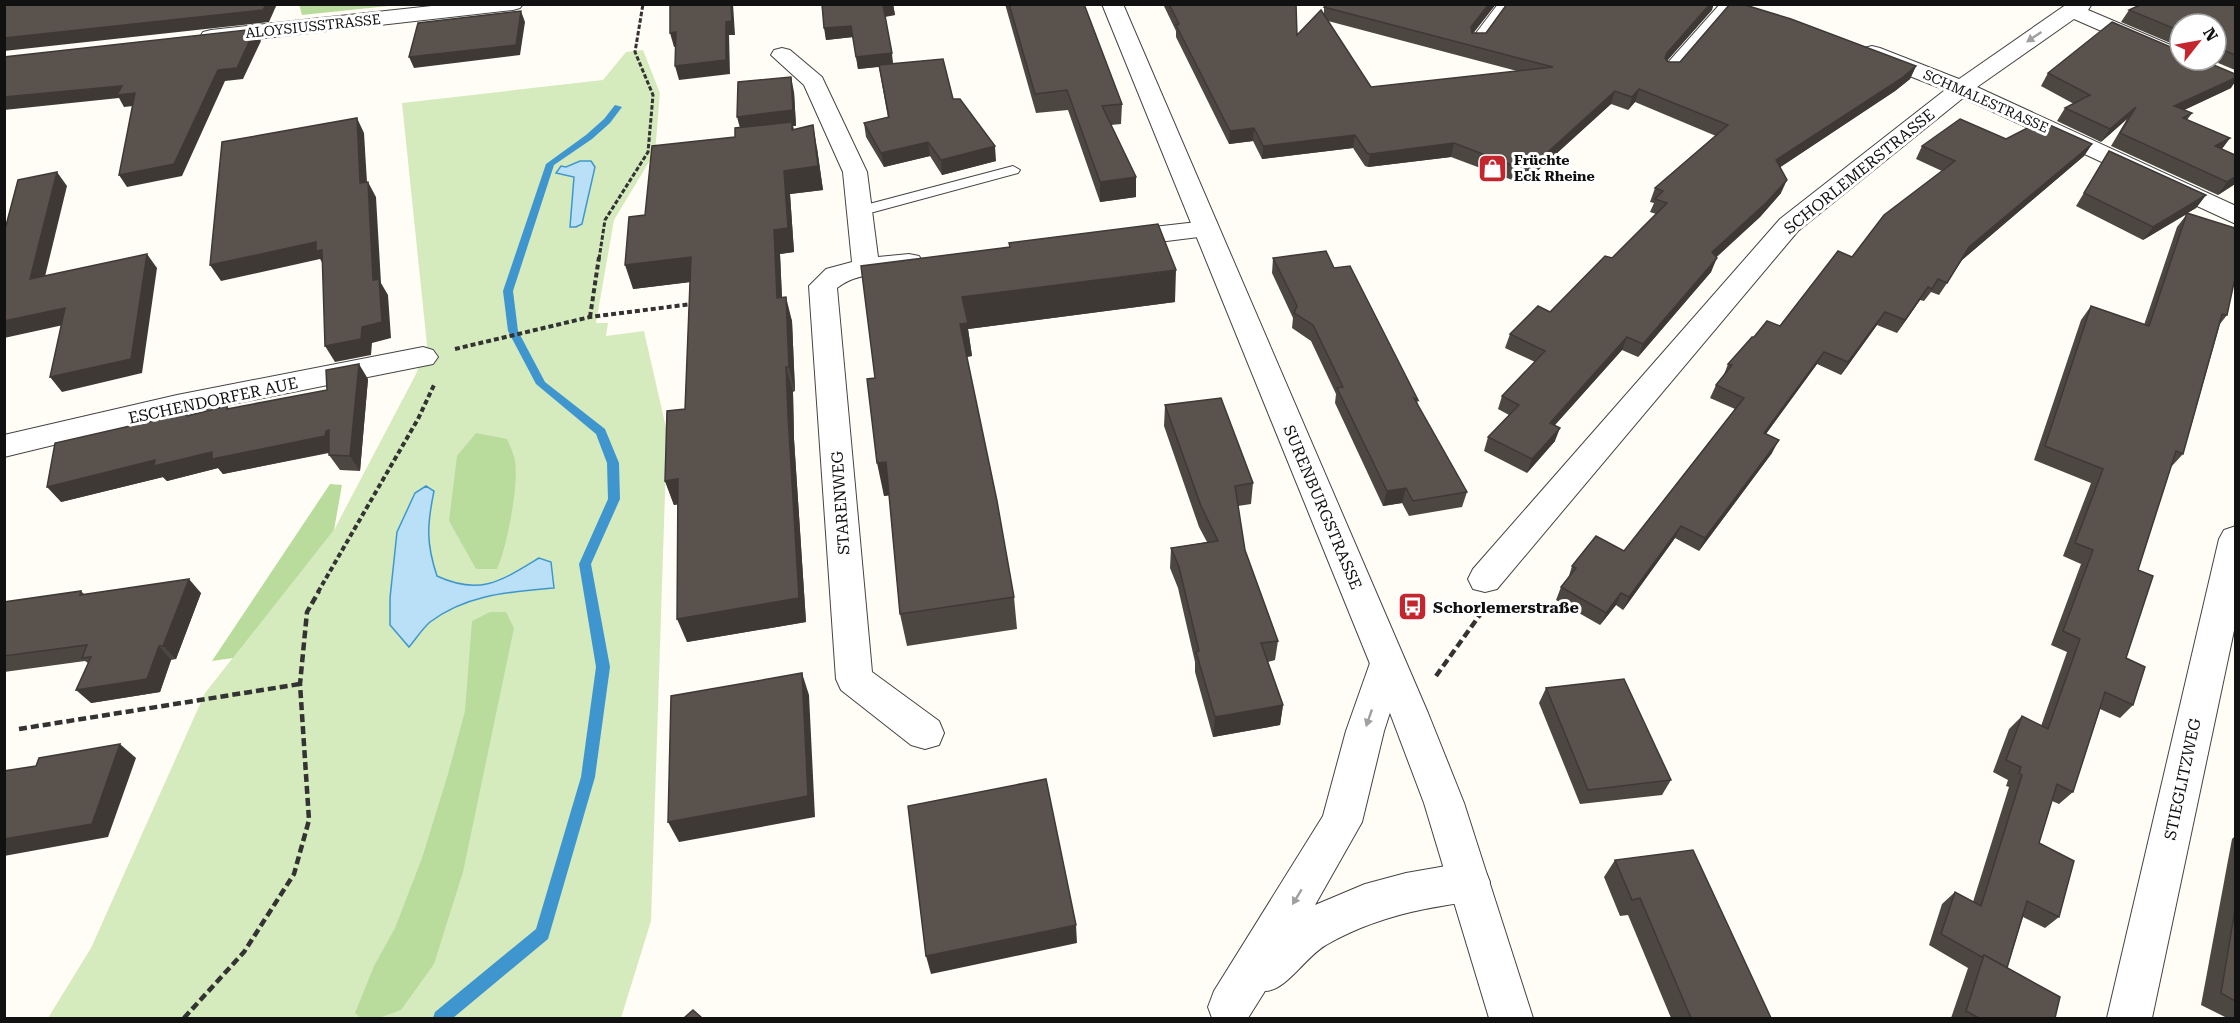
<svg xmlns="http://www.w3.org/2000/svg" width="2240" height="1023" viewBox="0 0 2240 1023" font-family="'Roboto Serif',serif">
	<rect width="100%" height="100%" fill="#fffdf5"/>
	<!-- green -->
	<path fill="#d5ebbd" d="M643 50 660 93 655 152 614 220 596 323H608L606 336 644 331 667 432 651 921 621 1018H48L91 948 205 693 334 530 416 374 427 345 402 103 603 80 626 52Z"/>
	<!-- forest -->
	<g fill="#b9dc9c">
		<path d="M299 4H398V5L302 15Z"/>
		<path d="M476 433 507 439C510 446 514 454 515 461 519 485 507 547 497 569H476L449 521 457 456Z"/>
		<path d="M330 484 342 485 334 530 233 658 212 661Z"/>
		<path d="M490 612H506L514 628 463 872 434 964 401 1010 379 1018H361L355 1013 374 966 395 928 422 858 448 774 465 711 472 621Z"/>
	</g>
	<!-- water -->
	<g fill="#b9e0f7" stroke="#3f96cf" stroke-width="1.5">
		<path d="M580 161H591L595 167 582 224 576 227H570L574 177 556 173 561 166 566 167Z"/>
		<path d="M426 486 434 491C427 525 426 543 437 576 480 596 501 581 539 558L551 562 554 588C510 592 467 594 430 622 422 629 416 639 409 647L390 625V598L397 532 415 493Z"/>
	</g>
	<g fill="none" stroke-linecap="round" stroke-linejoin="round">
		<!-- stream -->
		<path fill="#3f96cf" fill-rule="evenodd" d="M615 105 622 107 610 123 592 139 554 165 513 291 518 331 545 382 605 429 619 463 620 499 591 564 610 667 595 777 548 939 453 1018H433L435 1012 536 929 581 777 596 667 579 564 608 499 607 463 596 434 536 384 508 331 503 291 546 164 586 135 604 119Z"/>
		<defs>
			<g id="service">
				<path d="M1498 4H1511L1481 44H1471L1470 41Z"/>
				<path d="M1720 4H1733L1674 73H1664L1662 70 1664 67Z"/>
				<path d="M1013 166 1020 170 1018 173 859 216 851 211 854 208Z"/>
			</g>
			<g id="minor">
				<path d="M450 4H523L520 8 513 10 211 44 203 42 200 37 203 32 211 30Z"/>
				<path d="M2067 4H2092L2088 10 2180 49V60H2189L2180 64 2172 62 2074 19 1977 87 2236 206V224L1963 98 1798 231 1497 589 1485 592 1473 589 1468 579 1473 569 1780 219 1945 90 1864 58 1861 53 1864 48 1872 46 1880 48 1959 79Z"/>
				<path d="M782 48 790 50 822 77 867 172 878 257 909 254 919 256 923 262 919 268C892 275 859 270 837 288L872 672 939 721 944 733 939 745 925 749 911 745 841 690 836 679 809 286 826 269 852 262 843 172 804 85 771 55 774 50Z"/>
				<path d="M1206 221 1215 223 1219 229 1215 235 1118 247 1109 245 1105 239 1109 233 1118 231Z"/>
				<path d="M423 347 433 350 438 357 433 364 177 415 4 457V435L177 395Z"/>
				<path d="M2236 526V621L2152 1018H2107L2219 539 2224 530Z"/>
				<path d="M1388 648 1401 652 1406 663 1384 731 1362 822 1315 905 1365 884 1406 873 1469 862 1484 868 1490 882 1484 896C1465 903 1445 905 1425 909 1390 916 1357 927 1326 945 1306 956 1286 991 1265 991L1248 1018H1212L1208 1007 1214 991 1323 816 1346 731 1370 663 1375 652Z"/>
			</g>
			<path id="tertiary" d="M1102 4H1123L1428 713 1464 803 1533 1018H1489L1424 803 1390 713Z"/>
		</defs>
		<!-- service casing -->
		<use href="#service" stroke="#444" stroke-width="2"/>
		<!-- minor casing -->
		<use href="#minor" stroke="#444" stroke-width="2"/>
		<!-- tertiary casing -->
		<use href="#tertiary" stroke="#444" stroke-width="2"/>
		<!-- path-far2 -->
		<path stroke="#333" stroke-width="3" stroke-dasharray="4.5 2" stroke-linecap="butt" d="M599 259 605 220 648 152 653 95 635 52 643 4"/>
		<!-- path-far1 -->
		<g stroke="#333" stroke-width="4" stroke-dasharray="5 3" stroke-linecap="butt">
			<path d="M590 317 599 257"/>
			<path d="M455 349 590 317 692 304"/>
			<path d="M318 592 418 419 434 385"/>
		</g>
		<!-- path -->
		<g stroke="#333" stroke-width="4.5" stroke-dasharray="8 4" stroke-linecap="butt">
			<path d="M1436 676 1482 612"/>
			<path d="M19 729 300 684"/>
			<path d="M184 1018 244 952 294 874 309 820 300 684 307 612 319 591"/>
		</g>
		<!-- service -->
		<use href="#service" fill="#fff" fill-rule="evenodd"/>
		<!-- minor -->
		<use href="#minor" fill="#fff" fill-rule="evenodd"/>
		<!-- tertiary -->
		<use href="#tertiary" fill="#fff" fill-rule="evenodd"/>
	</g>
	<!-- wall -->
	<g fill="#4d4742" fill-rule="evenodd">
		<path d="M822 4H893L895 15 885 16 893 64 953 99 996 161 942 175 930 156 884 167 866 137 864 123 888 118 879 67 858 69 853 37 826 40Z"/>
		<path d="M1005 4H1084L1122 104 1121 124 1111 125 1136 197 1100 202 1068 110 1036 113Z"/>
		<path d="M1163 4H1296L1297 35 1324 13V7L1496 4 1473 33H1486L1712 10 1667 61 1668 62 1916 66 1910 79 1895 91 1780 167 1781 193 1760 217 1716 257 1711 272 1638 357 1622 350 1555 425V441L1527 473 1484 451 1488 437 1509 415 1498 409 1502 396 1535 362 1505 348 1510 334 1550 312 1612 258 1656 214 1650 212 1654 203 1650 202 1655 188 1716 136 1635 102 1628 110 1611 104 1523 184 1451 157 1368 167 1365 166 1353 148 1262 159 1253 141 1229 144 1176 37V31ZM1328 21 1517 71 1371 87Z"/>
		<path d="M2235 4V70L2211 60H2216V24H2180V47L2121 22 2129 10Z"/>
		<path d="M2048 73 2231 88 2184 110 2192 113 2187 120 2230 138 2222 149 2235 184 2218 195 2111 146 2127 119 2101 142 2057 121 2065 108 2074 104 2041 86Z"/>
		<path d="M794 92 796 126H793L794 130 817 148 823 190 790 194 794 252 780 254 782 297 792 321 795 391 793 392 794 439 806 622 687 642 678 504 674 505 665 481 685 409 690 282 633 289 645 215 735 137 740 127Z"/>
		<path d="M2006 139 2092 144 2084 156 1962 260 1939 295 1931 292 1924 301 1920 300 1897 333 1877 325 1841 375 1817 364 1766 434 1772 453 1699 551 1675 538 1623 610 1616 605 1600 625 1556 600 1561 587 1568 579 1572 566 1624 551 1735 409 1710 398 1716 385 1723 377 1728 364 1754 337 1780 326 1942 171 1916 159 1922 146Z"/>
		<path d="M2109 151 2206 195 2196 208 2187 213 2227 315 2220 324 2183 454 2171 467 2138 570 2126 658 2133 705 2120 718 2100 709 2073 792 2059 804 2052 801 2039 843 2059 917 2045 928 2023 917 2007 968 2055 1018H1951L1968 968 1929 945 1942 904 1955 892 1973 902 2009 787 2006 786 2008 780 1993 772 2009 729 2022 716 2041 726 2067 652 2051 645 2081 564 2063 556 2091 483 2034 460 2081 320 2091 306 2144 325 2177 227 2187 214 2143 240 2076 206Z"/>
		<path d="M1009 243 1175 302 968 329 972 356 967 357 1014 597 1017 629 907 646 900 614 889 495 884 496 875 378 1009 248Z"/>
		<path d="M1273 258 1334 268 1418 400 1417 404 1467 492 1462 507 1409 516 1402 503 1383 506 1335 403 1336 394 1311 341 1292 328 1293 318 1272 273Z"/>
		<path d="M368 379 360 471 340 470 329 455V453L223 474 218 468 167 481 163 477 61 502 189 415 227 406 229 409 327 390Z"/>
		<path d="M1165 405 1253 483 1251 504 1238 506 1245 550 1278 641 1275 660 1268 662 1283 705 1280 725 1213 737 1195 672V662L1178 588 1170 568 1171 548 1207 542 1199 527 1164 426Z"/>
		<path d="M81 591 84 594 201 593 176 659 171 660 160 692 91 703 88 663 85 661 4 672V602Z"/>
		<path d="M1546 688 1671 780 1662 795 1580 804 1539 703Z"/>
		<path d="M2235 836V1018H2227L2201 1005 2232 839Z"/>
		<path d="M1615 860 1771 1018H1671L1628 915 1620 916 1604 877Z"/>
	</g>
	<!-- shaded-wall -->
	<g fill="#3f3936">
		<path d="M266 4H277L269 22 4 51V38Z"/>
		<path d="M731 4H733L735 35H729L730 74 679 80 675 66 726 22Z"/>
		<path d="M893 4 895 15 885 17 883 5Z"/>
		<path d="M1489 4H1496L1468 40 1471 27Z"/>
		<path d="M1710 4H1714L1712 10 1662 66 1667 53Z"/>
		<path d="M521 11 525 22 520 55 414 68 409 57Z"/>
		<path d="M851 26 853 37 826 40 824 28Z"/>
		<path d="M255 29 261 41 243 79 225 81 182 176 127 187 119 175 218 70Z"/>
		<path d="M676 32 680 46 674 47 670 33Z"/>
		<path d="M892 53 893 65 858 69 856 57Z"/>
		<path d="M1916 66 1910 79 1895 91 1770 174 1776 160Z"/>
		<path d="M791 77 794 92 796 126H793L797 145V153L741 132 737 117Z"/>
		<path d="M2235 78V82L2231 88 2165 119 2174 106Z"/>
		<path d="M122 86 135 93 142 105 124 107 119 98 4 110V97Z"/>
		<path d="M1639 89 1635 102 1628 110 1632 97Z"/>
		<path d="M1615 91 1611 104 1523 184 1527 171Z"/>
		<path d="M2136 107 2127 119 2101 142 2110 129Z"/>
		<path d="M357 118 364 133 368 199 360 183Z"/>
		<path d="M813 125 817 148 823 190 790 194 794 252 780 254 783 322 777 298 774 230 784 171Z"/>
		<path d="M1254 128 1253 141 1229 144 1230 131Z"/>
		<path d="M1355 135 1353 148 1262 159 1263 146Z"/>
		<path d="M2230 138 2220 151 2215 146Z"/>
		<path d="M928 142 930 156 884 167 881 153Z"/>
		<path d="M1454 143 1451 157 1368 167 1370 154Z"/>
		<path d="M2092 144 2084 156 1962 260 1939 295 1969 247Z"/>
		<path d="M995 146 996 161 942 175 941 160Z"/>
		<path d="M57 172 67 186 41 293 30 279Z"/>
		<path d="M1136 177V197L1100 202V182Z"/>
		<path d="M2235 177V184L2218 195 2227 182Z"/>
		<path d="M1787 180 1781 193 1760 217 1707 266 1712 252Z"/>
		<path d="M368 182 376 197 381 283 388 295 391 338 372 343 371 355 335 362 325 346 362 327 373 280Z"/>
		<path d="M2206 195 2196 208 2143 240 2153 227Z"/>
		<path d="M316 242 322 250 325 267 320 259 221 281 210 265Z"/>
		<path d="M147 254 157 268 142 373 62 392 50 377Z"/>
		<path d="M691 257 699 281 633 289 625 265Z"/>
		<path d="M1717 258 1711 272 1638 357 1643 344Z"/>
		<path d="M1176 270 1175 302 968 329 972 356 964 357 960 324 962 297Z"/>
		<path d="M1928 287 1920 300 1897 333 1905 320Z"/>
		<path d="M786 297 792 321 795 391 789 367Z"/>
		<path d="M65 308 77 322 4 338V321Z"/>
		<path d="M1885 312 1877 325 1841 375 1848 362Z"/>
		<path d="M1627 337 1622 350 1545 436 1550 423Z"/>
		<path d="M1824 352 1817 364 1757 446 1764 433Z"/>
		<path d="M359 364 368 379 360 471 350 456Z"/>
		<path d="M786 367 793 392 794 439 806 622 687 642 677 619 788 415Z"/>
		<path d="M1560 428 1555 441 1527 473 1532 459Z"/>
		<path d="M329 430 335 451 223 474 218 468 167 481 163 477 61 502 47 487 155 460 212 452Z"/>
		<path d="M1779 440 1772 453 1699 551 1705 538Z"/>
		<path d="M886 462 893 495 884 496 877 463Z"/>
		<path d="M678 479 687 503 674 505 665 481Z"/>
		<path d="M1406 488 1402 503 1383 506 1387 491Z"/>
		<path d="M1681 526 1675 538 1623 610 1629 597Z"/>
		<path d="M189 579 201 593 176 659 163 646Z"/>
		<path d="M1621 593 1616 605 1600 625 1606 613Z"/>
		<path d="M159 646 171 660 160 692 91 703 76 690Z"/>
		<path d="M802 673 809 695 815 817 679 842 668 822Z"/>
		<path d="M1283 705 1280 725 1213 737 1215 717Z"/>
		<path d="M120 744 136 758 108 837 4 856V839Z"/>
		<path d="M1076 925 1077 943 931 974 926 956Z"/>
	</g>
	<!-- building -->
	<g fill="#5a524d" stroke="#3f3936" stroke-width="1.5">
		<path d="M4 4H266L263 10 4 38Z"/>
		<path d="M670 4H731L732 21 726 22V60L675 66 676 32 670 33Z"/>
		<path d="M822 4H886L883 5 892 53 856 57 851 26 824 28Z"/>
		<path d="M1009 4H1084L1122 104 1102 106 1136 177 1100 182 1067 90 1035 94Z"/>
		<path d="M1169 4H1296L1297 35 1321 10 1371 87 1553 67 1324 7 1327 4H1489L1471 27 1472 33H1486L1507 4H1710L1667 53 1665 58 1668 62H1680L1730 4H1742L1791 19 1916 66 1902 78 1776 160 1787 180 1766 203 1712 252 1717 258 1643 344 1627 337 1550 423 1560 428 1532 459 1488 437 1519 405 1502 396 1545 351 1510 334 1538 306 1550 312 1605 256 1612 258 1667 203 1655 199 1663 191 1655 188 1728 125 1639 89 1632 97 1615 91 1527 171 1454 143 1370 154 1367 153 1355 135 1263 146 1254 128 1230 131 1176 25 1179 24Z"/>
		<path d="M2142 4H2235V55L2216 47V24H2180V31L2129 10Z"/>
		<path d="M521 11 516 45 409 57 418 23Z"/>
		<path d="M2112 22 2180 51V60H2202L2235 74V78L2174 106 2192 113 2183 118 2230 138 2215 146 2235 155V177L2227 182 2120 133 2136 107 2110 129 2065 108 2090 95 2048 73Z"/>
		<path d="M255 29 237 68 218 70 174 164 119 175 135 93 117 95 122 86 4 97V57Z"/>
		<path d="M943 59 953 99H960L995 146 941 160 928 142 881 153 864 123 889 117 879 65Z"/>
		<path d="M791 77 793 110 737 117 738 82Z"/>
		<path d="M357 118 360 183 368 182 373 280 379 279 382 322 362 327 361 339 325 346 322 250 316 251V242L210 265 222 142Z"/>
		<path d="M1960 119 2006 139 2041 121 2092 144 1969 247 1947 283 1938 279 1932 289 1928 287 1905 320 1885 312 1848 362 1824 352 1764 433 1779 440 1705 538 1681 526 1629 597 1621 593 1606 613 1561 587 1576 568 1572 566 1596 536 1624 551 1744 398 1716 385 1732 365 1728 364 1752 337H1754L1767 321 1780 326 1838 251 1852 257 1884 215 1955 161 1922 146Z"/>
		<path d="M792 122V130L813 125 818 166 784 171 788 228 774 230 777 298 786 297 789 367H786L788 415 799 598 677 619 678 479 665 481 667 411 685 409 691 257 625 265 629 217 645 215 652 146 735 137V128Z"/>
		<path d="M2109 151 2206 195 2153 227 2084 193Z"/>
		<path d="M57 172 30 279 147 254 131 359 50 377 65 308 4 321V233L18 180Z"/>
		<path d="M2187 213 2235 228V278L2227 315 2222 314 2183 454 2176 451 2138 570 2153 576 2126 658 2145 667 2133 705 2105 692 2073 792 2057 784 2039 843 2074 861 2059 917 2027 901 2007 968 1984 955 1982 957 1941 934 1955 892 1981 906 2022 775 2019 773 2021 767 2006 760 2022 716 2048 729 2080 639 2063 631 2093 550 2075 543 2103 469 2045 446 2091 306 2149 326Z"/>
		<path d="M1158 224 1176 270 962 297 968 323 960 324 997 501 1014 597 900 614 886 462 877 463 867 379 875 378 861 266 1010 247 1009 243Z"/>
		<path d="M1326 251 1334 268 1350 266 1418 400 1414 398 1467 492 1413 501 1406 488 1387 491 1337 388 1343 387 1313 325 1294 313 1297 306 1273 258Z"/>
		<path d="M359 364 350 456 329 455V430L326 431 325 436 212 459V452L154 466 155 460 47 487 55 443 187 413V416L227 406V409L327 390 326 370Z"/>
		<path d="M1221 398 1253 483 1235 486 1245 550 1278 641 1261 643 1283 705 1215 717 1196 652 1199 651 1179 567 1171 548 1218 541 1201 506 1165 405Z"/>
		<path d="M189 579 163 646H159L147 679 76 690 91 657 82 658 87 645 4 656V602L81 591 80 595Z"/>
		<path d="M802 673 808 796 668 822 671 696Z"/>
		<path d="M1624 679 1671 780 1588 790 1546 688Z"/>
		<path d="M120 744 92 824 4 839V771L36 766 39 758Z"/>
		<path d="M1046 779 1076 925 926 956 908 806Z"/>
		<path d="M1693 850 1771 1018H1691L1640 898 1632 900 1615 860Z"/>
		<path d="M2235 910V1001L2221 993Z"/>
		<path d="M1984 955 2060 997 2055 1018H1979L1966 1011Z"/>
		<path d="M693 1010 702 1018H684Z"/>
	</g>
	<!-- one-way arrows -->
	<defs><path id="oneway-solid" d="M-6-.8H1V-3.2L6.5 0L1 3.2V.8H-6Z" transform="scale(1.5)"/></defs>
	<g fill="#a0a0a0">
		<use href="#oneway-solid" transform="translate(2034 37) rotate(146)"/>
		<use href="#oneway-solid" transform="translate(1369 718) rotate(109)"/>
		<use href="#oneway-solid" transform="translate(1297 897) rotate(121)"/>
	</g>
	<!-- icons -->
	<defs>
		<symbol id="shop-square" viewBox="-11 -11 22 22"><rect x="-9" y="-9" width="18" height="18" rx="4" fill="#c4262e" stroke="#fff"/><path d="M-5-2.5h2.3a2.7 3.5 0 0 1 5.4 0H5L5.5 6h-11ZM-1.5-2.5h3a1.5 2.3 0 0 0-3 0Z" fill="#fff"/></symbol>
		<symbol id="bus-square" viewBox="-11 -11 22 22"><rect x="-9" y="-9" width="18" height="18" rx="4" fill="#c4262e" stroke="#fff"/><path d="M-5-6H5V4H4V6H2V4H-2V6H-4V4H-5ZM-3.5-4V0h7V-4ZM-3.5 1.2v1.5H-2V1.2ZM2 1.2v1.5H3.5V1.2Z" fill="#fff"/></symbol>
	</defs>
	<g fill-rule="evenodd">
		<use href="#shop-square" x="1476" y="152" width="33" height="33"/>
		<use href="#bus-square" x="1396" y="590" width="33" height="33"/>
	</g>
	<g text-anchor="middle" stroke-width="6" stroke-linejoin="round" paint-order="stroke">
		<!-- far-street labels -->
		<g font-size="14" fill="#111" stroke="#fff">
			<text transform="translate(313 26) rotate(-6)" y="5">ALOYSIUSSTRASSE</text>
			<text transform="translate(1986 101) rotate(24)" y="5">SCHMALESTRASSE</text>
		</g>
		<!-- far-poi labels -->
		<g font-size="14" font-weight="bold" fill="#111" stroke="#fff" text-anchor="start">
			<text x="1514" y="165">Früchte<tspan x="1514" dy="16">Eck Rheine</tspan></text>
		</g>
		<!-- street labels -->
		<g font-size="16" fill="#111" stroke="#fff">
			<text transform="translate(1859 171) rotate(-39)" y="6">SCHORLEMERSTRASSE</text>
			<text transform="translate(213 400) rotate(-12)" y="6">ESCHENDORFER AUE</text>
			<text transform="translate(840 503) rotate(-94)" y="6">STARENWEG</text>
			<text transform="translate(1323 507) rotate(67)" y="6">SURENBURGSTRASSE</text>
			<text transform="translate(2182 779) rotate(-78)" y="6">STIEGLITZWEG</text>
		</g>
		<!-- poi labels -->
		<g font-size="16" font-weight="bold" fill="#111" stroke="#fff" text-anchor="start">
			<text x="1433" y="613">Schorlemerstraße</text>
		</g>
	</g>
	<!-- border -->
	<rect width="2240" height="1023" fill="none" stroke="#111111" stroke-width="12"/>
	<!-- north arrow -->
	<g transform="translate(2198 42) rotate(59)"><circle r="28" fill="#ffffff" stroke="#a0a0a0" stroke-width="1.5"/>
	<path d="M0-4.5L10 22L0 15L-10 22Z" fill="#c4262e"/>
	<text y="-9" font-size="16" font-weight="bold" text-anchor="middle" fill="#111111">N</text>
	</g>
</svg>
